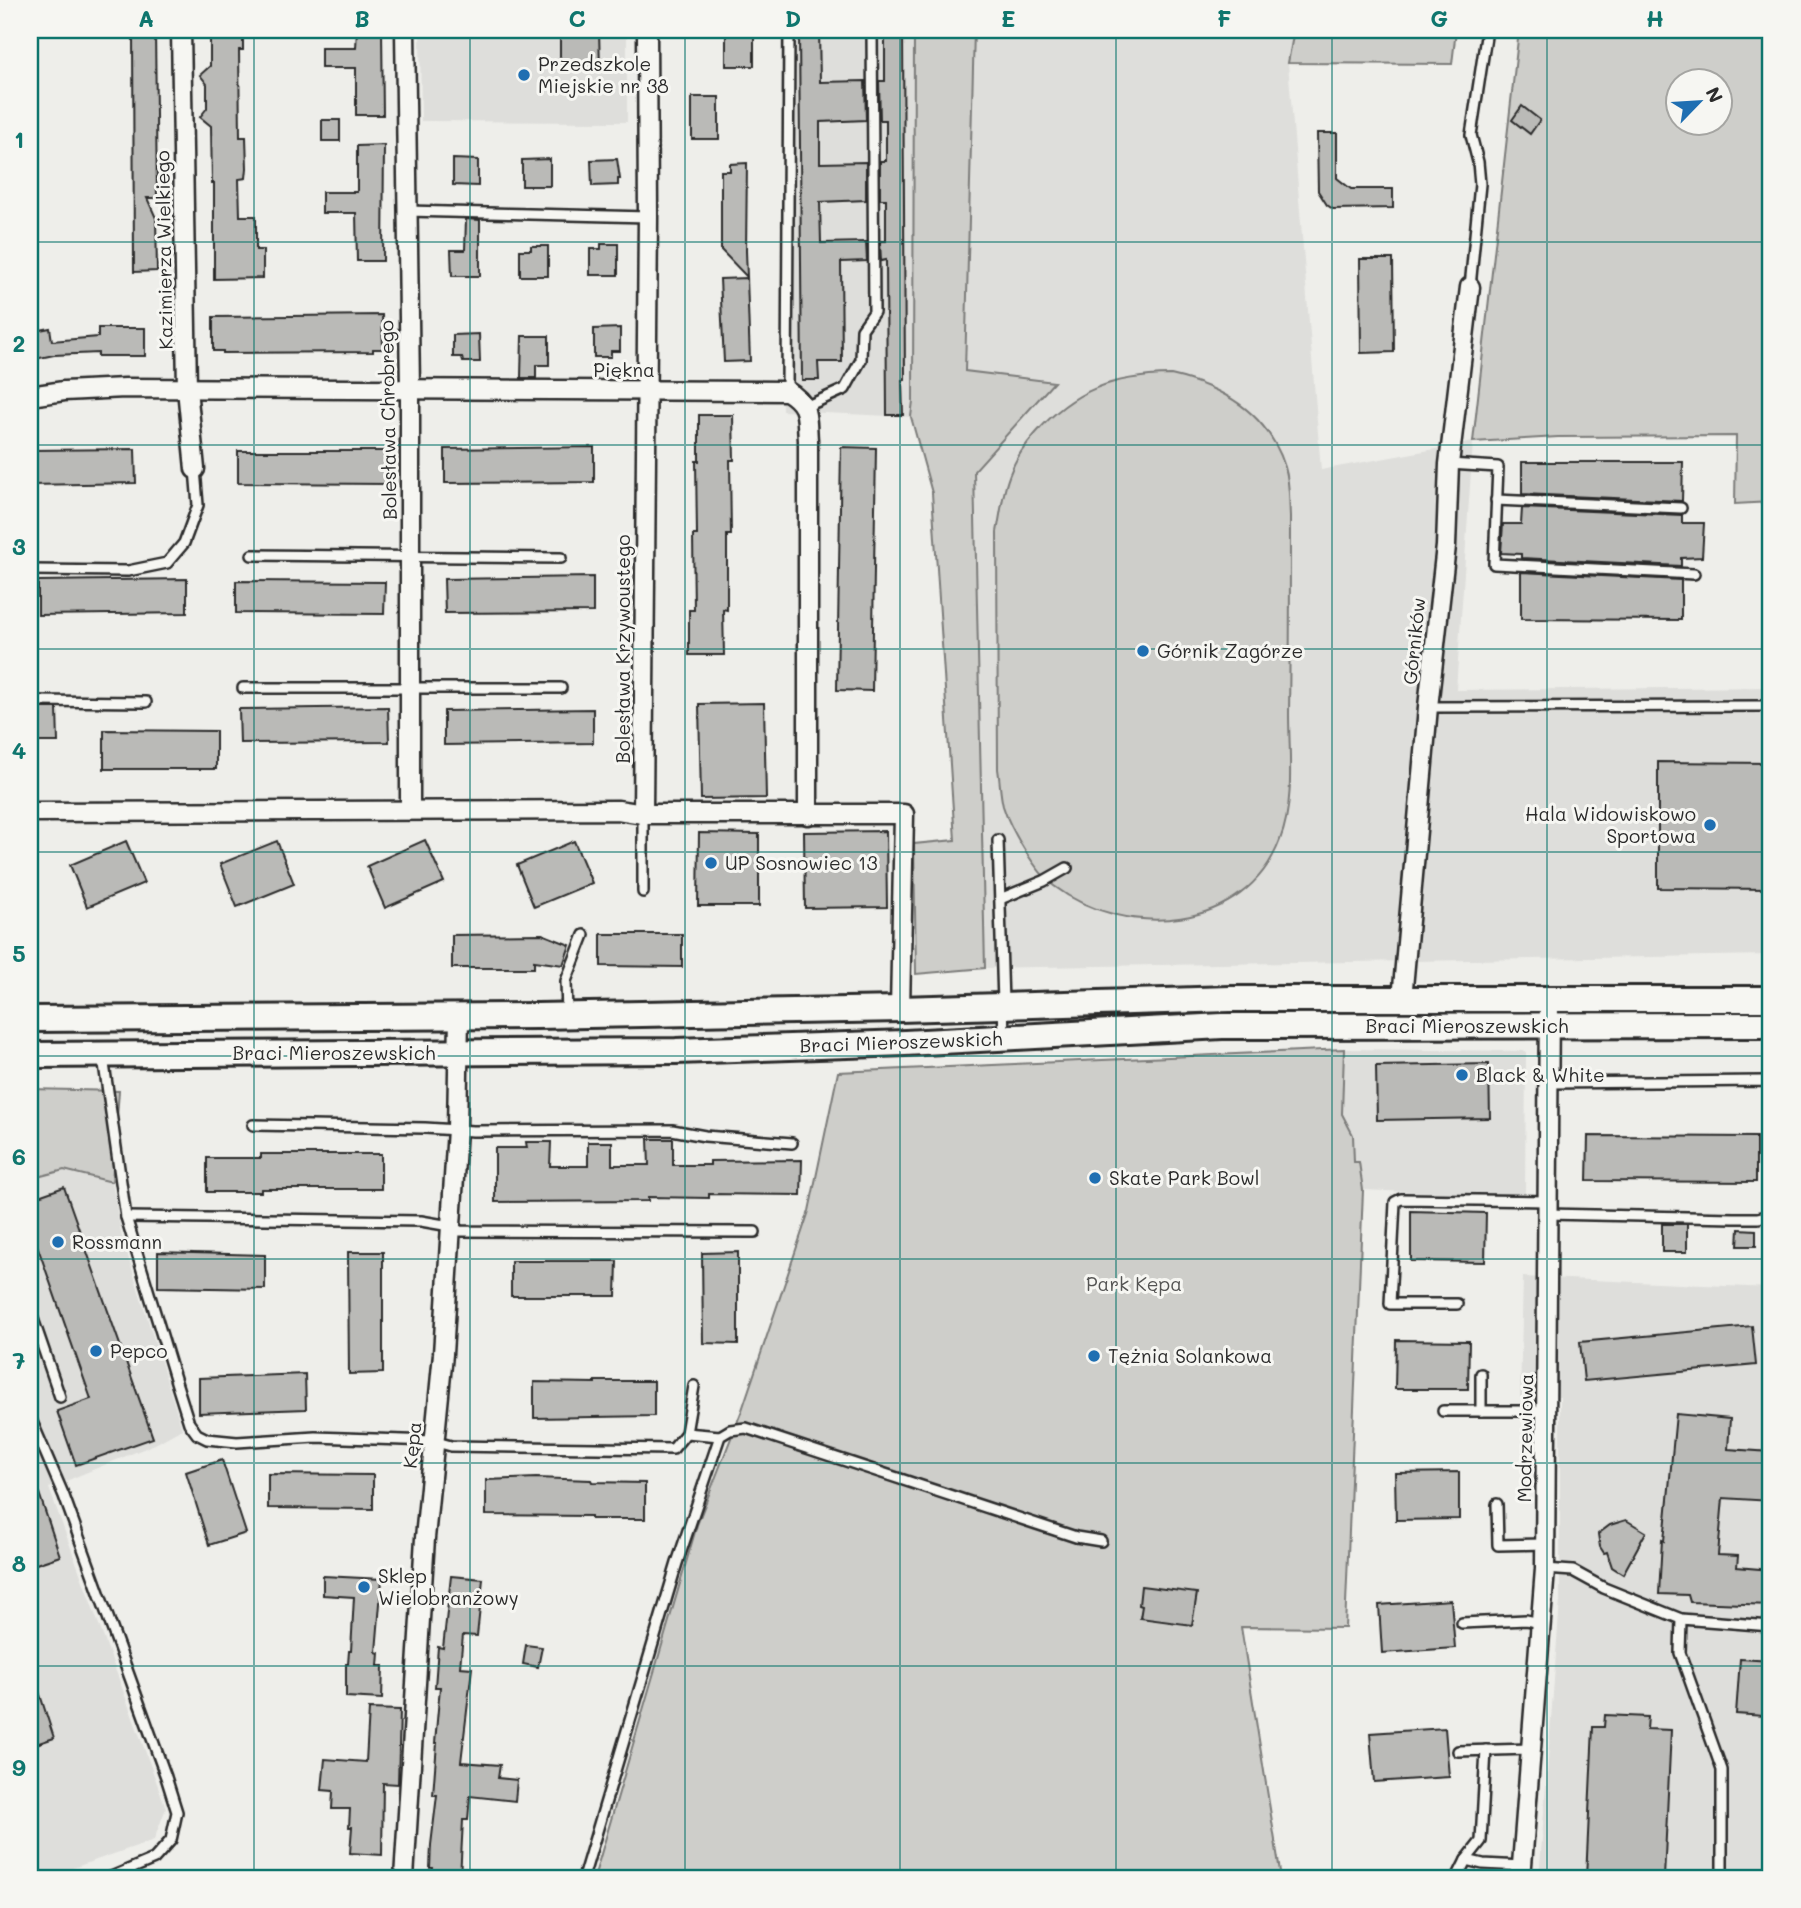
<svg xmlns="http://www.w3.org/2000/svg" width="1801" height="1908" viewBox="0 0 1801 1908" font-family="Mali,sans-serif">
	<rect width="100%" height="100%" fill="#eeeeea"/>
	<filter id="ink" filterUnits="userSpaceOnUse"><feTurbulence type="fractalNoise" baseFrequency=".0143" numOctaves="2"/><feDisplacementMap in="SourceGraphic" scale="14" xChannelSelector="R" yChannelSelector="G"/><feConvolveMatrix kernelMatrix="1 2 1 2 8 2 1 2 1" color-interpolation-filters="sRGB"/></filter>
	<g filter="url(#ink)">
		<!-- built -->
		<g fill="#dededb">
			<path d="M420 30H627V122L421 121Z"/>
			<path d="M781 30H914L913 401 911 417 782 411Z"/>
			<path d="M974 30H1294L1288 63 1321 470 1473 442 1456 690 1771 687V955L985 968 974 471 1054 382 965 372Z"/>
			<path d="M1344 1049 1526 1051 1525 1197 1363 1190 1359 1163 1354 1162 1353 1135 1342 1114Z"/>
			<path d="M63 1170 112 1182 122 1237 182 1429 155 1444 49 1488 166 1808 154 1840 44 1878H30V1179Z"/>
			<path d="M1523 1277 1771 1288V1878H1539L1560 1601V1397H1520Z"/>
		</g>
		<!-- green -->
		<g fill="#cececa" stroke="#7c7c7a" stroke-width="2" fill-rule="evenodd">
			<path d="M914 30H974L965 371 1054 382 974 471 985 968 916 974 914 844 955 840 932 493 911 417 913 401Z"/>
			<path d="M1294 30H1456L1452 64 1288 63Z"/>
			<path d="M1519 30H1771V502L1735 504 1736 436 1558 437 1473 442ZM1678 80H1720V122H1678Z"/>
			<path d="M1171 375C1223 387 1268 413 1285 467 1290 483 1289 500 1290 516 1290 582 1290 648 1289 713 1289 754 1295 801 1280 840 1246 932 1125 940 1054 886 1035 871 1010 829 1003 806 1000 794 1000 781 998 769L997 532C1001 511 1003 489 1012 469 1017 456 1027 443 1036 433 1074 389 1114 376 1171 375Z"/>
			<path d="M1344 1049 1342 1114 1353 1135 1354 1162H1359L1363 1190 1345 1628 1241 1627 1281 1878H594L697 1525 742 1410 809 1211 838 1072Z"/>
			<path d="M30 1089 119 1091 112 1182 64 1170 30 1179Z"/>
		</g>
		<!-- building -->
		<g fill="#babab7" stroke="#2b2b2b" stroke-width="2">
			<path d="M133 30H155L157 198H147L156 218 157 271 134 272Z"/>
			<path d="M210 30H243V50H239L240 137H246L247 168 246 178 239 179 240 216H256V250H263V278L214 279V183H212L211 126 200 117 207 108V84L200 75 210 66Z"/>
			<path d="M357 30H382L383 115H356V68H321V48H356Z"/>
			<path d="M560 30H599L600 69 560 70Z"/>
			<rect x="726" y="30" width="28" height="36"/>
			<path d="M799 30H819L820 82 865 81 866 120 820 122V163L866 162V200L820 202 821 243 866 242 867 261 841 262 842 362H818L819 380H802Z"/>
			<path d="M885 30H903L905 380H902L903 415H887L886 260 881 261 880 241H886V199H880V161H886V120H880L879 81H885Z"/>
			<rect x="692" y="97" width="27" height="42"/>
			<path d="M1522 106 1540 120 1530 134 1512 120Z"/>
			<rect x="322" y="120" width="18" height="21"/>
			<path d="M1317 133H1337V178L1351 189H1393V208L1333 209 1327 205 1318 191Z"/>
			<path d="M384 145 383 261H357L356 213H322V192H357V146Z"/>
			<path d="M453 159 478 160V186L453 185Z"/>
			<path d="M550 159V186H522V160Z"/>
			<path d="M617 159 620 179H618V185L592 186 591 160Z"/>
			<path d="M747 163 746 251 747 277 721 250V171H730V164Z"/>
			<path d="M466 219 480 220V276H452L451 250H465Z"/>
			<path d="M601 244H618V275H590V249H601Z"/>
			<path d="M531 246H548V276H520V250H531Z"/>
			<path d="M1360 259H1393L1394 352 1361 353Z"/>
			<path d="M747 278 750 361 724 362 720 279Z"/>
			<path d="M382 315 383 349H373V352L223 353V351H213V317Z"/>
			<path d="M50 328 52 341 98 337V328H145V356H98V353L54 355 30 360V332Z"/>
			<path d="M620 328V351H611V357H594V329Z"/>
			<path d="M479 334 480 362H463L462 357H453V335Z"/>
			<path d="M522 336H549V365H536V378H521Z"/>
			<path d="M699 415H733L734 460H730L731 535H727V610L723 609 724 655H689V610H694L693 535H697L696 461H699Z"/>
			<path d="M594 447V482L445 483V449Z"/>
			<path d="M841 447 876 448 872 691 837 690Z"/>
			<path d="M135 449 136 483 30 485V450Z"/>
			<path d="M238 451H387V484L238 483Z"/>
			<path d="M1522 462H1683L1682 501 1522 494Z"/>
			<path d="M1522 508 1682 515V523H1704L1702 557 1681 558V566L1521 558V554L1501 553 1503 524H1521Z"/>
			<path d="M1521 572 1681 580V620L1521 619Z"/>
			<path d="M593 577V612L445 613 444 579Z"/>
			<path d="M187 579V613L38 615V581Z"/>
			<path d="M236 581 385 582 384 614 236 613Z"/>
			<path d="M764 703 766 798 701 799 699 704Z"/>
			<path d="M388 707 389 742 240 743 239 709Z"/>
			<path d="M30 708H57L58 742H30Z"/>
			<path d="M593 709V743L444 745V711Z"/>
			<path d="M104 730 216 731V769H104Z"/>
			<path d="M1658 762 1771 763V889L1658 888Z"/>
			<path d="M886 831 887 907 805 908 804 832Z"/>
			<path d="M699 833 759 834V906H698Z"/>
			<path d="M425 840 444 882 385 908 367 866Z"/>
			<path d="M126 841 144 883 87 907 70 865Z"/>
			<path d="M277 841 294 884 237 907 220 864Z"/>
			<path d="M574 841 592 883 534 907 517 865Z"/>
			<path d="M542 934 570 945 563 965 534 961V968H452V935Z"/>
			<path d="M601 934H682V967L601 966Z"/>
			<path d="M1489 1064 1490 1118 1377 1120 1376 1066Z"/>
			<path d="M1588 1136 1756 1137V1182L1587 1181Z"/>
			<path d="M648 1139H673V1165H710V1161L802 1160 801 1195 709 1194V1198L648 1197V1201L495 1202V1148H527L526 1142H551L550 1166H588V1142H612V1165H649Z"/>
			<path d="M261 1154H381V1189H261V1192H207V1158H261Z"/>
			<path d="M64 1187 153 1438 76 1465 57 1411 91 1399 30 1225V1199Z"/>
			<path d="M1411 1211 1486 1213 1485 1262 1411 1261Z"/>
			<rect x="1662" y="1224" width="25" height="28"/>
			<path d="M1739 1229 1756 1230V1246H1738Z"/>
			<path d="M158 1252 265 1255V1289L158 1287Z"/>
			<path d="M348 1252H383V1373L349 1374Z"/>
			<path d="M738 1252V1344L703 1343 702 1253Z"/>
			<path d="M511 1261H617L616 1296H511Z"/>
			<path d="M1752 1326 1756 1365 1584 1381 1580 1342Z"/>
			<path d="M1396 1340 1469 1341 1468 1389H1395Z"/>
			<path d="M305 1374 306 1409 199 1413V1378Z"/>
			<path d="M595 1381H654V1416L534 1418V1382L595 1383Z"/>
			<path d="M1676 1414 1730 1419 1728 1449 1771 1452V1501L1723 1498 1718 1555 1738 1556 1737 1567 1771 1570V1605L1690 1602 1688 1595 1659 1594 1662 1540 1664 1541Z"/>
			<path d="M222 1460 246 1533 209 1545 186 1472Z"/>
			<path d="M1459 1472V1519L1396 1520 1395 1473Z"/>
			<path d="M268 1474 373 1475V1509L268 1508Z"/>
			<path d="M30 1475H33L60 1556 30 1566Z"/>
			<path d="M536 1478 591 1480 592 1482 645 1483V1519H591V1516L486 1515V1480Z"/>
			<path d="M1626 1520 1646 1532 1623 1574 1612 1567 1607 1552 1604 1553 1600 1547 1598 1534 1610 1525Z"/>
			<path d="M323 1576 382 1579 376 1652 379 1653 378 1666H383L382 1699 346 1697V1664H348L349 1651H351L354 1597 323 1595Z"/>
			<path d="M451 1576 483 1579 477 1636 463 1635 460 1667 472 1668 461 1762 500 1765 498 1778 517 1780 515 1801 470 1796 468 1820H463L460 1878H432L433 1868H430L431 1845 437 1795H433L437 1743H435L440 1687H435L438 1647 443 1648Z"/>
			<path d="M1141 1586 1197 1593 1192 1625 1140 1618 1142 1606 1139 1605Z"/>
			<path d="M1451 1600 1455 1648 1382 1653 1379 1605Z"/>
			<path d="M526 1645 542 1647 538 1667 523 1664Z"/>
			<path d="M1740 1659 1771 1661V1695L1765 1694 1764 1716 1736 1714Z"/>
			<path d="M30 1673H33L54 1738 30 1746Z"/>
			<path d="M369 1709 400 1710 398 1784 383 1783 382 1855 350 1853 352 1827H349L350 1809H332L333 1791 322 1790 325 1759 366 1762Z"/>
			<path d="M1605 1715 1648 1717 1647 1729 1671 1730 1664 1878H1586L1593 1727H1604Z"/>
			<path d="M1445 1728 1449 1777 1374 1782 1370 1733Z"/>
		</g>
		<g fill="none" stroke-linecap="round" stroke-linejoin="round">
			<defs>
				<g id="lane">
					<path d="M407 211 648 217"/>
					<path d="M1470 287 1480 184 1478 162 1471 135 1487 30"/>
					<path d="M787 391 789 30"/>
					<path d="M805 407 845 389 861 360 862 329 874 312 872 30"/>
					<path d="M1449 464 1498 467 1494 564 1694 574"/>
					<path d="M1496 500 1681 508"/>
					<path d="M252 555 561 558"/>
					<path d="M30 570 128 571 167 563 184 543 198 505 195 469"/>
					<path d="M243 688H561"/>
					<path d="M30 701 146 702"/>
					<path d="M1428 707 1771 706"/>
					<path d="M643 814V892"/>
					<path d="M998 840 1004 1036"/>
					<path d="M1000 899 1044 881 1067 868"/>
					<path d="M567 1014 566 981 584 935"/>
					<path d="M103 1057 126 1217 177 1385 189 1423 197 1434 207 1439 237 1442 315 1437 433 1441 451 1446 673 1449 686 1433 694 1386"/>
					<path d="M1548 1083 1764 1081 1771 1084"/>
					<path d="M253 1125 425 1128 473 1131 672 1130 705 1136 792 1143"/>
					<path d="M1547 1214 1734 1218H1758L1771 1215"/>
					<path d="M126 1217 421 1221 450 1226 460 1231 755 1232"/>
					<path d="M1457 1304H1390L1395 1202 1401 1199 1547 1201"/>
					<path d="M30 1310 60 1397"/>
					<path d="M1443 1411H1546"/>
					<path d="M1481 1411V1374"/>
					<path d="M30 1417 64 1496 166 1777 177 1812 171 1840 154 1859 109 1878"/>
					<path d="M686 1433 720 1436"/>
					<path d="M1497 1504 1498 1545 1546 1544"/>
					<path d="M1545 1569 1573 1571 1604 1588 1681 1619 1771 1626"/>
					<path d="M1681 1619 1680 1653 1722 1770V1878"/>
					<path d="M1462 1623 1526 1620 1540 1623"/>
					<path d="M1458 1751 1531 1749"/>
					<path d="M1466 1860 1483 1864 1522 1866"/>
					<path d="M583 1878 677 1563 720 1436 730 1430 746 1428 1076 1537 1101 1541"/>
					<path d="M1457 1878 1466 1860 1481 1841 1486 1750"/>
				</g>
				<g id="street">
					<path d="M181 30 187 389 195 469"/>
					<path d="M405 30 410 389V809"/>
					<path d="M647 30 648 217 643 814H904L900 1009"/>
					<path d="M30 396 64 391 125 388 787 391C810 405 806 416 808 440V815"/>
					<path d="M30 812 618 810 643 814"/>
					<path d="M1402 999 1428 707 1446 546 1449 464 1470 287"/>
					<path d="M404 1878 425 1538 443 1354 457 1129 459 1016"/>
					<path d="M1521 1878 1545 1569 1549 998"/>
				</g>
				<g id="secondary">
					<path d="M30 1019 537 1016 900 1009 1230 999H1771"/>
					<path d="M30 1055 676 1051 905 1043 1222 1026 1771 1025"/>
				</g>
			</defs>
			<!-- lane casing -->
			<use href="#lane" stroke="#2b2b2b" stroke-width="14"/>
			<!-- street casing -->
			<use href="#street" stroke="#2b2b2b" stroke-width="23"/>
			<!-- secondary casing -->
			<use href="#secondary" stroke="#2b2b2b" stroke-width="30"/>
			<!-- lane -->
			<use href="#lane" stroke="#f6f6f2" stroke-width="9"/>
			<!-- street -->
			<use href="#street" stroke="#f6f6f2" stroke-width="18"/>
			<!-- secondary -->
			<use href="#secondary" stroke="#f6f6f2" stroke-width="24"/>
		</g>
	</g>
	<!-- grid -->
	<path fill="none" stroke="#0f766e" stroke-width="2" stroke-opacity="0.55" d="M254 30V1878M470 30V1878M685 30V1878M900 30V1878M1116 30V1878M1332 30V1878M1547 30V1878M30 242H1771M30 445H1771M30 649H1771M30 852H1771M30 1056H1771M30 1259H1771M30 1463H1771M30 1666H1771"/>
	<!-- markers -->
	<g fill="#1f6fb2" stroke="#f6f6f2" stroke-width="2.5">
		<circle cx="524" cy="75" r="7"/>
		<circle cx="1143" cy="651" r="7"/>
		<circle cx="1710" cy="825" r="7"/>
		<circle cx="711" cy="863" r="7"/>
		<circle cx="1462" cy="1075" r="7"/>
		<circle cx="1095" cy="1178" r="7"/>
		<circle cx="58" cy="1242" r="7"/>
		<circle cx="96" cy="1351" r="7"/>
		<circle cx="1094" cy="1356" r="7"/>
		<circle cx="364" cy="1587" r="7"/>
	</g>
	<g text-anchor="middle" stroke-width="6" stroke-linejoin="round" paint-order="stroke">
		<!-- poi labels -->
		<g font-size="19" fill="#2b2b2b" stroke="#f6f6f2" text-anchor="start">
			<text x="538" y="71">Przedszkole<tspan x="538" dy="22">Miejskie nr 38</tspan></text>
			<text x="1157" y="658">Górnik Zagórze</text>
			<text x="1696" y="821" text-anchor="end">Hala Widowiskowo<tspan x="1696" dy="22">Sportowa</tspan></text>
			<text x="725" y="870">UP Sosnowiec 13</text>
			<text x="1476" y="1082">Black &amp; White</text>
			<text x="1109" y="1185">Skate Park Bowl</text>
			<text x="72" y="1249">Rossmann</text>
			<text x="110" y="1358">Pepco</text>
			<text x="1108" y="1363">Tężnia Solankowa</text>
			<text x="378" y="1583">Sklep<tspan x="378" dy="22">Wielobranżowy</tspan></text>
		</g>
		<!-- street labels -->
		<g font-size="19" fill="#2b2b2b" stroke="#f6f6f2">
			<text transform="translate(164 250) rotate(-91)" y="7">Kazimierza Wielkiego</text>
			<text x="624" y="377">Piękna</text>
			<text transform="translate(388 420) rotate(-91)" y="7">Bolesława Chrobrego</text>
			<text transform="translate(1414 641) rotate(-84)" y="7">Górników</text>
			<text transform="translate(623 649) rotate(-90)" y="7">Bolesława Krzywoustego</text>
			<text x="1467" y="1033">Braci Mieroszewskich</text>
			<text transform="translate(901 1042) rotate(-2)" y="7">Braci Mieroszewskich</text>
			<text x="334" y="1060">Braci Mieroszewskich</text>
			<text transform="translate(1525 1438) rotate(-89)" y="7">Modrzewiowa</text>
			<text transform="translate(412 1445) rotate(-84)" y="7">Kępa</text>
		</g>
		<!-- park labels -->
		<g font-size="19" fill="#545453" stroke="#f6f6f2">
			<text x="1134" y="1291">Park Kępa</text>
		</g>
	</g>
	<!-- margin -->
	<rect width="1801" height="1908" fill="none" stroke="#f6f6f2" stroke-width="77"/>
	<!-- north arrow -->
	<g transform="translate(1699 102) rotate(65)"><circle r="33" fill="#f6f6f2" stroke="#a5a5a2" stroke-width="2"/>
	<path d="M0-5L12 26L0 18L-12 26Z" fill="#1f6fb2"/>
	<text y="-10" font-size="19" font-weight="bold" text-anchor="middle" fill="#2b2b2b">N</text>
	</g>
	<rect x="38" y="38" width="1724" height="1832" fill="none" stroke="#0f766e" stroke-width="2.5"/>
	<g font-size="23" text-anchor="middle" font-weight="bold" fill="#0f766e">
		<text x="146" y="27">A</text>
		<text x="362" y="27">B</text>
		<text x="577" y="27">C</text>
		<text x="793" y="27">D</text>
		<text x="1008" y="27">E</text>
		<text x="1224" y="27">F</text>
		<text x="1439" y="27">G</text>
		<text x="1655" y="27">H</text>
		<text x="19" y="148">1</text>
		<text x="19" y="352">2</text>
		<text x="19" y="555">3</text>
		<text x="19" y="759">4</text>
		<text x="19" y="962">5</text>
		<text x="19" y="1165">6</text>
		<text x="19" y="1369">7</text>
		<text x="19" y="1572">8</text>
		<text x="19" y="1776">9</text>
	</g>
</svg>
